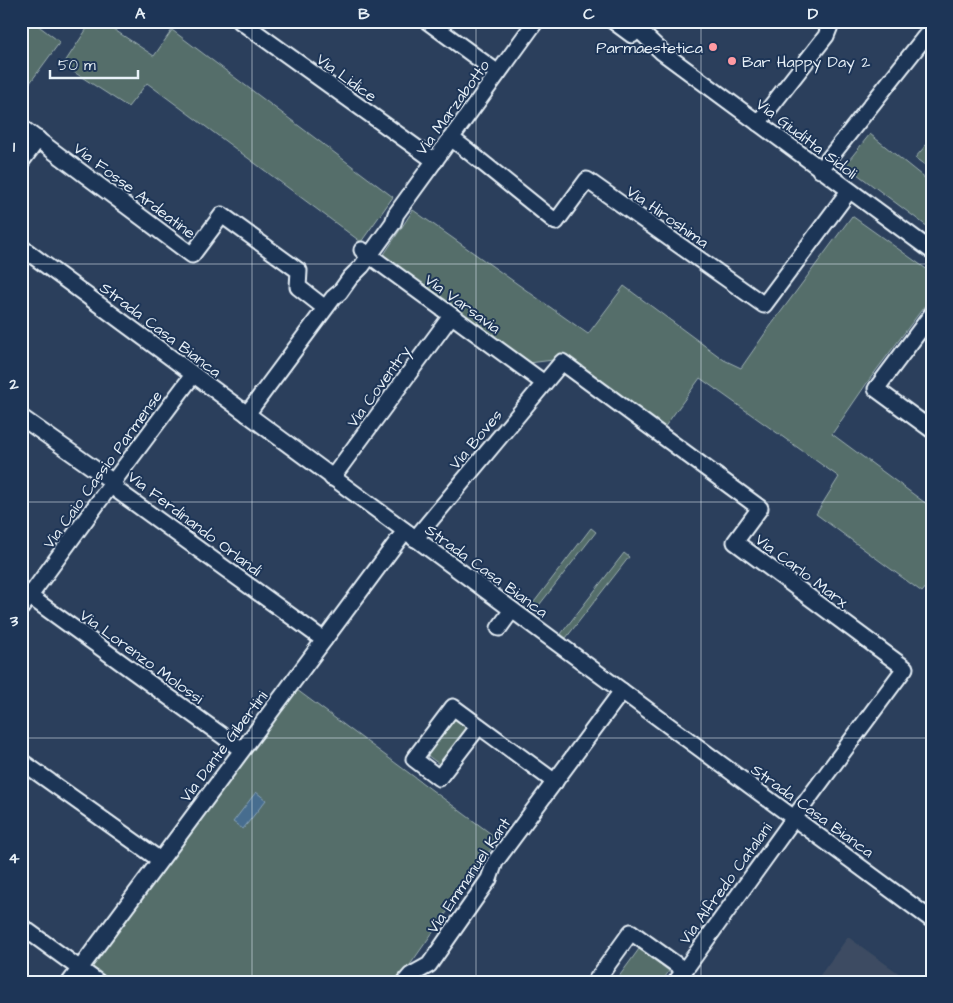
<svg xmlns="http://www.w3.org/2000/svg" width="953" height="1003" viewBox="0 0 953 1003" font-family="'Architects Daughter',sans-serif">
	<rect width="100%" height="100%" fill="#2b3f5c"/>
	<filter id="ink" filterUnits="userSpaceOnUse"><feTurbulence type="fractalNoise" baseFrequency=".02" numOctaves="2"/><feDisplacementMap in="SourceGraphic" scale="10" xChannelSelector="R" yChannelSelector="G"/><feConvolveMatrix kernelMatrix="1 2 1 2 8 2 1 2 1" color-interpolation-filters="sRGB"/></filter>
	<g filter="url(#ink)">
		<!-- built -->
		<path fill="#3c4b62" d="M848 937 911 982H815Z"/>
		<!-- green -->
		<g fill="#546e6b" stroke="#9eb0b2">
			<path d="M21 21H32L60 42 21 95Z"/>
			<path d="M92 21H101L154 56 172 30 393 197 361 242 147 83 128 107 63 65Z"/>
			<path d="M870 134 932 184V230L845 165Z"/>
			<path d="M932 138V170L915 158Z"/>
			<path d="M413 210 588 334 624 286 724 360 741 368 766 332 852 216 932 273V296L869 380 832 434 932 508V580L922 592 816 514 839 477 700 378 661 432 561 359 529 363 383 256Z"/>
			<path d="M591 528 596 532 533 613 528 610Z"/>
			<path d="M624 553 629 557 566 638 561 634Z"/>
			<path d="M297 690 498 839 398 982H112L90 966Z"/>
			<path d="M455 717 468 726 439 764 427 755Z"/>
			<path d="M639 949 669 971 662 982H615Z"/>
		</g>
		<!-- water -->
		<path fill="#476d8f" stroke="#87a2b9" d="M256 792 266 800 243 829 233 822Z"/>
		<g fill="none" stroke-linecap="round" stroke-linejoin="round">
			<defs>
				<g id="minor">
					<path d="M240 21 435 161"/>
					<path d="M427 21 498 73"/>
					<path d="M613 21 632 35"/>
					<path d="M626 21 643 34 662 52 932 251"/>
					<path d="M758 123 826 36 832 21"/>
					<path d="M21 127 192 255 222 215 299 271 298 287 325 308"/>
					<path d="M451 138 468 151 556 222 587 180 764 305 849 191"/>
					<path d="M21 162 38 139"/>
					<path d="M820 170 932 28"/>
					<path d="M21 247 932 920"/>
					<path d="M362 250 544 383"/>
					<path d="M932 314 876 389 932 430"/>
					<path d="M247 414 333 298 340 292 350 278 362 266 393 223 396 214 536 21"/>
					<path d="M21 417 113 482 118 491 324 640"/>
					<path d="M332 478 451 316"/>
					<path d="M415 539 562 362 760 508 735 542 905 668 794 818 676 982"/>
					<path d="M21 590 242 750"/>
					<path d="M21 608 113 482 193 375"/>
					<path d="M499 628 512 610"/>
					<path d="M479 726 439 778 414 759 453 707 555 782"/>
					<path d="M21 761 160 860"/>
					<path d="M21 926 98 982"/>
					<path d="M70 982 405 531"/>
					<path d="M405 982 411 975 429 965 489 879 495 862 622 691"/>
					<path d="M595 982 631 932 684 970"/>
				</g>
			</defs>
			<!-- minor casing -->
			<use href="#minor" stroke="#e8f1f8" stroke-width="19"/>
			<!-- minor -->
			<use href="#minor" stroke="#1d3557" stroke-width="15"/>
		</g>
	</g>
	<!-- grid -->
	<path fill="none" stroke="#e8f1f8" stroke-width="1" stroke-opacity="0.55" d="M252 21V982M476 21V982M701 21V982M21 264H932M21 502H932M21 738H932"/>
	<!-- markers -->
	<g fill="#ff9aa2" stroke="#1d3557" stroke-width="2">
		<circle cx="713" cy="47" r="5"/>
		<circle cx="732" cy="61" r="5"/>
	</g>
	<g text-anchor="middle" stroke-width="4" stroke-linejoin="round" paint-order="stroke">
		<!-- poi labels -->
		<g font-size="16" fill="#e8f1f8" stroke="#1d3557" text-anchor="end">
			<text x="703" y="53">Parmaestetica</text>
			<text x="742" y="67" text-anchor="start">Bar Happy Day 2</text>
		</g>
		<!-- street labels -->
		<g font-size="16" fill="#e8f1f8" stroke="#1d3557">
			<text transform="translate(347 77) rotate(36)" y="6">Via Lidice</text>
			<text transform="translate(452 107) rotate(-54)" y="6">Via Marzabotto</text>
			<text transform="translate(807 138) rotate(37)" y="6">Via Giuditta Sidoli</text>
			<text transform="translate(135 190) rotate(37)" y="6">Via Fosse Ardeatine</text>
			<text transform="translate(668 216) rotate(35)" y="6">Via Hiroshima</text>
			<text transform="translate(463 303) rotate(36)" y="6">Via Varsavia</text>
			<text transform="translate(161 329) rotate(37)" y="6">Strada Casa Bianca</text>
			<text transform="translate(378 386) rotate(-54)" y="6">Via Coventry</text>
			<text transform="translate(475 439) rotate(-50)" y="6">Via Boves</text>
			<text transform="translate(102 469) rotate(-54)" y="6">Via Caio Cassio Parmense</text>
			<text transform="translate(195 523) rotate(37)" y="6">Via Ferdinando Orlandi</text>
			<text transform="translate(487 570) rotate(36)" y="6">Strada Casa Bianca</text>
			<text transform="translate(802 570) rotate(37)" y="6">Via Carlo Marx</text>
			<text transform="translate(142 656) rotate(36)" y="6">Via Lorenzo Molossi</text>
			<text transform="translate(223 746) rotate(-53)" y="6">Via Dante Gibertini</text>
			<text transform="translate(813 810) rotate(36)" y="6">Strada Casa Bianca</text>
			<text transform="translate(468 875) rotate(-56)" y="6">Via Emmanuel Kant</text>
			<text transform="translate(725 883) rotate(-54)" y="6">Via Alfredo Catalani</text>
		</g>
	</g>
	<!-- margin -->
	<rect width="953" height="1003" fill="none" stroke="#1d3557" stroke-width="55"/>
	<!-- scale -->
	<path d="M50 70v8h88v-8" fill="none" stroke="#e8f1f8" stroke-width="2.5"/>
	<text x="58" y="70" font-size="15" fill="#e8f1f8" stroke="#1d3557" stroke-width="4" paint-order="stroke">50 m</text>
	<rect x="28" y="28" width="898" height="948" fill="none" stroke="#e8f1f8" stroke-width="2"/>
	<g font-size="16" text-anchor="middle" font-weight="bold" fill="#e8f1f8">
		<text x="140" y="19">A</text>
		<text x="364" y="19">B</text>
		<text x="589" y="19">C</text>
		<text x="813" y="19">D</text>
		<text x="14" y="152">1</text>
		<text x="14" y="389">2</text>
		<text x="14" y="626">3</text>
		<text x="14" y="863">4</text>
	</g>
</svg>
